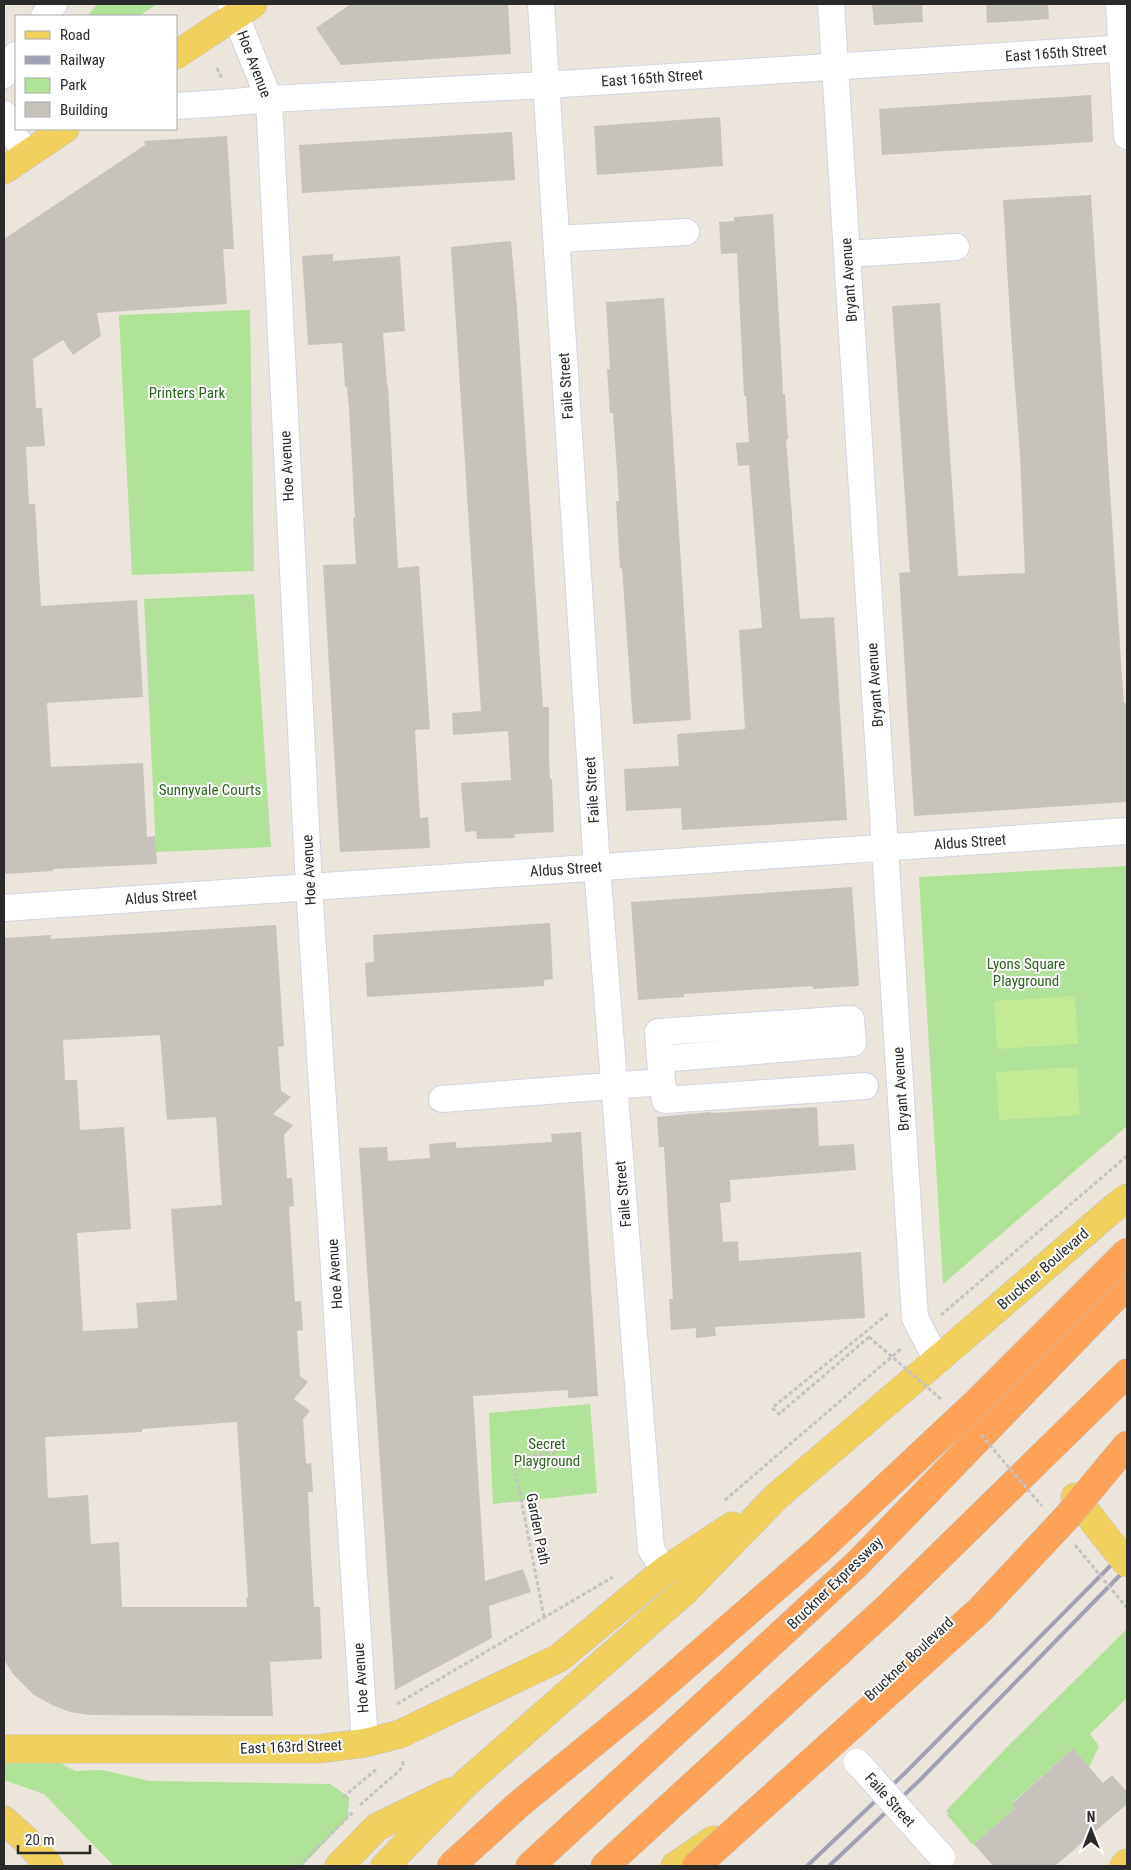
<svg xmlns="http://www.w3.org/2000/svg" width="1131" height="1870" viewBox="0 0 1131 1870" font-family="'Roboto Condensed',sans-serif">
	<rect width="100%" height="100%" fill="#ece5dc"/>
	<!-- green -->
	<g fill="#b0e298">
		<path d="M97 4H157L139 16H88Z"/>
		<path d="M250 310 254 571 132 575 119 315Z"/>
		<path d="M254 594 271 847 156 852 144 599Z"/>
		<path d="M1127 866V1126L943 1284 919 877Z"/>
		<path d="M590 1404 597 1493 493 1504 489 1413Z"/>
		<path d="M1127 1629V1698L1090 1734 1099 1746 1089 1767 1073 1748 1012 1803 1015 1808 974 1844H972L947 1815 948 1813 946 1811 1008 1746Z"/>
		<path d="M46 1755 75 1771 102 1770 150 1781 330 1784 349 1797 348 1818 302 1866H114L44 1794 4 1780V1757Z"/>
	</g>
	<!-- pitch -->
	<g fill="#c4ea94">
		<path d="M1075 996 1078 1044 997 1049 994 1001Z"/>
		<path d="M1077 1067 1080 1115 999 1120 996 1072Z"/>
	</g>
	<!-- building -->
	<g fill="#c7c2bb" fill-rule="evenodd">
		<path d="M351 4H508L511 54 341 65 316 28Z"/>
		<path d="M872 4H922L923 22 874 25Z"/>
		<path d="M986 4H1048L1049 19 987 23Z"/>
		<path d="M1091 95 1093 142 882 155 879 109Z"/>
		<path d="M720 117 723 166 597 175 594 126Z"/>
		<path d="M512 132 515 180 302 193 299 145Z"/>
		<path d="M227 136 234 249H223L227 304 97 313 101 336 73 355 63 340 33 359 36 408H42L45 446 26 447 29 504H35L41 606 137 600 143 697 47 703 51 767 143 763 147 837 155 836 157 864 53 869V871L4 874V239L145 145 144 141Z"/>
		<path d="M1091 195 1122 677 1124 703H1127V802L914 816 899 573 910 572 892 306 940 303 958 576 1025 573 1020 455 1011 334 1003 200Z"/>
		<path d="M773 214 782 371 783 394H785L788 439H786L800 619 834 617 847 820 682 830 681 808 626 811 624 769 679 766 677 734 745 729 739 630 762 628 749 465 738 466 736 443 749 442 746 396H744L737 253 721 254 719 222 734 221V217Z"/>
		<path d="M511 241 517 308 543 707H549V760L550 779H552L554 832 514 834 515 838 477 839 476 831 465 832 461 783 511 780 508 731 453 735 452 713 481 711 451 247Z"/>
		<path d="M333 254V261L400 256 405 331 383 333 387 385H388L398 568 419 566 430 729 415 730 420 818 428 817 430 848 340 852 323 565 356 564 353 518H355L349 409 347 387H345L342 343 308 345 302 256Z"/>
		<path d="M664 298 691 720 633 724 622 568 620 569 616 501H619L613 413H610L607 369H610L606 302Z"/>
		<path d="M852 887 859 986 813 989V986L684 994V997L638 1000 631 902Z"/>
		<path d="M550 923 553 979 544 980V986L367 997 365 963 374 962 373 935Z"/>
		<path d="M276 925 284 1046 278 1047 281 1091 291 1097 273 1114 293 1125 284 1135 287 1178H292L294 1206 289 1207 295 1302 301 1301 303 1330 297 1331 300 1376 308 1382 294 1399 310 1411 303 1419 306 1464 311 1463 313 1492H308L310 1538 314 1607H320L322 1659 270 1662 273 1716 90 1715 70 1712 52 1705 34 1695 13 1674 4 1660V938L51 935V939ZM160 1035 167 1120 216 1117 222 1205 171 1209 177 1300 136 1303 138 1328 83 1331 77 1233 131 1229 124 1127 80 1130 77 1080H65L63 1040ZM237 1422 248 1598H246L247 1607H122L119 1542 91 1544 88 1495 48 1498 45 1437 142 1432V1429Z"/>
		<path d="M817 1107 819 1146 854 1144 856 1170 730 1180 731 1202 720 1203 723 1242 738 1241 739 1261 861 1252 865 1318 715 1327 716 1336 696 1338V1328L671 1330 669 1299H673L664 1147H659L657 1117 711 1112V1113Z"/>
		<path d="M581 1132 598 1396 568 1398V1390L473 1396 485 1581 523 1569 531 1592 489 1606 492 1638 395 1690 359 1148 387 1147 388 1161 430 1158 429 1144 456 1142V1148L552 1142 551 1134Z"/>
		<path d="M1073 1748 1103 1783 1112 1775 1127 1792V1804L1055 1866H993L974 1844 1015 1808 1012 1804Z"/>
	</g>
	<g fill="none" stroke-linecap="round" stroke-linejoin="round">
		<defs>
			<g id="minor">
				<path d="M231 4 269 99 309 887 365 1743"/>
				<path d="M541 4 597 867 651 1549 664 1571"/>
				<path d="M831 4 915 1318 937 1360"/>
				<path d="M1119 4 1127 136"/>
				<path d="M44 16 54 4"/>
				<path d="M4 75 6 69 16 55"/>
				<path d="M176 106 223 103 269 99 546 85 1127 48"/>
				<path d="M4 114 9 127 26 154"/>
				<path d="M557 239 686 232"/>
				<path d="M847 254 956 247"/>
				<path d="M4 908 1127 831"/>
				<path d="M660 1059 853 1043 851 1019 658 1032 662 1082"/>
				<path d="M442 1099 662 1082 665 1100 865 1086"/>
			</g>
			<g id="major">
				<path d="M176 55 253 4"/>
				<path d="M4 170 65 129"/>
				<path d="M1075 1497 1104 1535"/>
				<path d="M4 1749H317L365 1743 400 1734 559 1658 664 1571 732 1526"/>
				<path d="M4 1820 28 1842 49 1866"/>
				<path d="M339 1866 377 1827 449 1792"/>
				<path d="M385 1866 466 1783 686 1590 777 1496 937 1360 1115 1207 1127 1198"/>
				<path d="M675 1866 713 1840"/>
				<path d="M1124 1866 1127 1863"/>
			</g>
			<g id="highway">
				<path d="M530 1866 857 1564 1127 1285"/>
				<path d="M605 1866 888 1607 1127 1373"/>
			</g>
		</defs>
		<!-- minor casing -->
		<use href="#minor" stroke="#d1d4e3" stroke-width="28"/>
		<!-- major casing -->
		<use href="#major" stroke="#c3c3c3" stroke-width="29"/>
		<!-- highway casing -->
		<use href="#highway" stroke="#c3c3c3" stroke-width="29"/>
		<!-- path -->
		<g stroke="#c3c3c3" stroke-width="3" stroke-dasharray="4 2.5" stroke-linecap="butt">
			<path d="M217 68 222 79"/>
			<path d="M941 1315 1127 1156"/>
			<path d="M869 1337 779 1414 772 1408 890 1312"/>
			<path d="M725 1500 902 1348"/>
			<path d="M544 1617 513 1458 556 1452"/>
			<path d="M397 1704 613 1577"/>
			<path d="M343 1797 378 1768"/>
			<path d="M360 1805 400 1770 403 1764V1760"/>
			<path d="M299 1866 354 1811"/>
		</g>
		<!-- minor -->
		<use href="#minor" stroke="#fff" stroke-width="26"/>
		<!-- major -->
		<use href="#major" stroke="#f0d15d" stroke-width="28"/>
		<!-- highway -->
		<use href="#highway" stroke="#fda256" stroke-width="28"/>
		<!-- rail -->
		<g stroke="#9fa1b4" stroke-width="4">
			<path d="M807 1866 905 1773 1127 1549"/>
			<path d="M829 1866 920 1780 1127 1568"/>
		</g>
		<defs>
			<path id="minor-bridge" d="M857 1762 942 1857"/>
			<path id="major-bridge" d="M1104 1535 1127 1563"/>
			<g id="highway-bridge">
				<path d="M451 1866 518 1805 645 1701 820 1549 978 1401 1127 1252"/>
				<path d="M696 1866 980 1610 1067 1517 1127 1445"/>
			</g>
		</defs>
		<!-- minor-bridge casing -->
		<use href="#minor-bridge" stroke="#d1d4e3" stroke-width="28" stroke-linecap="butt"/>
		<!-- major-bridge casing -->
		<use href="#major-bridge" stroke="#c3c3c3" stroke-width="29" stroke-linecap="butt"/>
		<!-- highway-bridge casing -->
		<use href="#highway-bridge" stroke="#c3c3c3" stroke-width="29" stroke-linecap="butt"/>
		<!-- path-bridge -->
		<g stroke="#c3c3c3" stroke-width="3" stroke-dasharray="4 2.5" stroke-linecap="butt">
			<path d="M869 1337 942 1400"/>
			<path d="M981 1435 1042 1506"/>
			<path d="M1075 1545 1127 1608"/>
		</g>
		<!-- minor-bridge -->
		<use href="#minor-bridge" stroke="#fff" stroke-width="26"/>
		<!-- major-bridge -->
		<use href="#major-bridge" stroke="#f0d15d" stroke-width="28"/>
		<!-- highway-bridge -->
		<use href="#highway-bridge" stroke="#fda256" stroke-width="28"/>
	</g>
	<g text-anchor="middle" stroke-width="4" stroke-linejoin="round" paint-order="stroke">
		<!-- street labels -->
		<g font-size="15" fill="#2a2a2a" stroke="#fff">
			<text transform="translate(1056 53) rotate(-4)" y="5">East 165th Street</text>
			<text transform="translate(254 64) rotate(69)" y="5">Hoe Avenue</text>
			<text transform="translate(652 78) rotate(-4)" y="5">East 165th Street</text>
			<text transform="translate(849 280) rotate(-94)" y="5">Bryant Avenue</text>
			<text transform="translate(566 386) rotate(-94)" y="5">Faile Street</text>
			<text transform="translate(287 466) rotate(-93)" y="5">Hoe Avenue</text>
			<text transform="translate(875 685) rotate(-94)" y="5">Bryant Avenue</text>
			<text transform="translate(592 790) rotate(-94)" y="5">Faile Street</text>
			<text transform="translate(970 842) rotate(-4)" y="5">Aldus Street</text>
			<text transform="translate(566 869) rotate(-4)" y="5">Aldus Street</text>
			<text transform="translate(309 870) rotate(-93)" y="5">Hoe Avenue</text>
			<text transform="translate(161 897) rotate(-4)" y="5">Aldus Street</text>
			<text transform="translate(901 1089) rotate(-94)" y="5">Bryant Avenue</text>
			<text transform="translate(623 1194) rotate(-95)" y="5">Faile Street</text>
			<text transform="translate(1043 1269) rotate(-41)" y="5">Bruckner Boulevard</text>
			<text transform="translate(335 1274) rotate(-94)" y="5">Hoe Avenue</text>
			<text transform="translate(538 1529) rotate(79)" y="5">Garden Path</text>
			<text transform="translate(835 1583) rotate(-44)" y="5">Bruckner Expressway</text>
			<text transform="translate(909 1659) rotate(-43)" y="5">Bruckner Boulevard</text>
			<text transform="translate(361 1678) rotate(-94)" y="5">Hoe Avenue</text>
			<text transform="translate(291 1747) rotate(-2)" y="5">East 163rd Street</text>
			<text transform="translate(890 1800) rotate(48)" y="5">Faile Street</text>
		</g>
		<!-- park labels -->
		<g font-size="15" fill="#28661a" stroke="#fff">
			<text x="187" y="398">Printers Park</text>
			<text x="210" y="795">Sunnyvale Courts</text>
			<text x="1026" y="969">Lyons Square<tspan x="1026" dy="17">Playground</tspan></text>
			<text x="547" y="1449">Secret<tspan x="547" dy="17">Playground</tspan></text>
		</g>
	</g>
	<!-- border -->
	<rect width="1131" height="1870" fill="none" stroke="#2a2a2a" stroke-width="10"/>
	<!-- legend -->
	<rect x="15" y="15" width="162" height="115" fill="#ffffff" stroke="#aaaaaa"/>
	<rect x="25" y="31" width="25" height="8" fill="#f0d15d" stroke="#aaaaaa"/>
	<text x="60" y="40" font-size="15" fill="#2a2a2a">Road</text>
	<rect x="25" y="56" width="25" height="8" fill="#9fa1b4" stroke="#aaaaaa"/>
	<text x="60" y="65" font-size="15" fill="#2a2a2a">Railway</text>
	<rect x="25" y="78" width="25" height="15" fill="#b0e298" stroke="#aaaaaa"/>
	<text x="60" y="90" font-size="15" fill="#2a2a2a">Park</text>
	<rect x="25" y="102" width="25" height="15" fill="#c7c2bb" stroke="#aaaaaa"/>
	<text x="60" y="115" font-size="15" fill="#2a2a2a">Building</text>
	<!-- north arrow -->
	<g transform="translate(1091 1830)" stroke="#ffffff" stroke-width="4" paint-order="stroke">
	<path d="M0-4L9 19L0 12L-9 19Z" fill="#2a2a2a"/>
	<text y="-8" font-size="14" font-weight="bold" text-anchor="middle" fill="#2a2a2a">N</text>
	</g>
	<!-- scale -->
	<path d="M18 1845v8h72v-8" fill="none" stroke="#2a2a2a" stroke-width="2.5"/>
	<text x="25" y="1845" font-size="15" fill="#2a2a2a" stroke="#ffffff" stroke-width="4" paint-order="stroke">20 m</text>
</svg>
